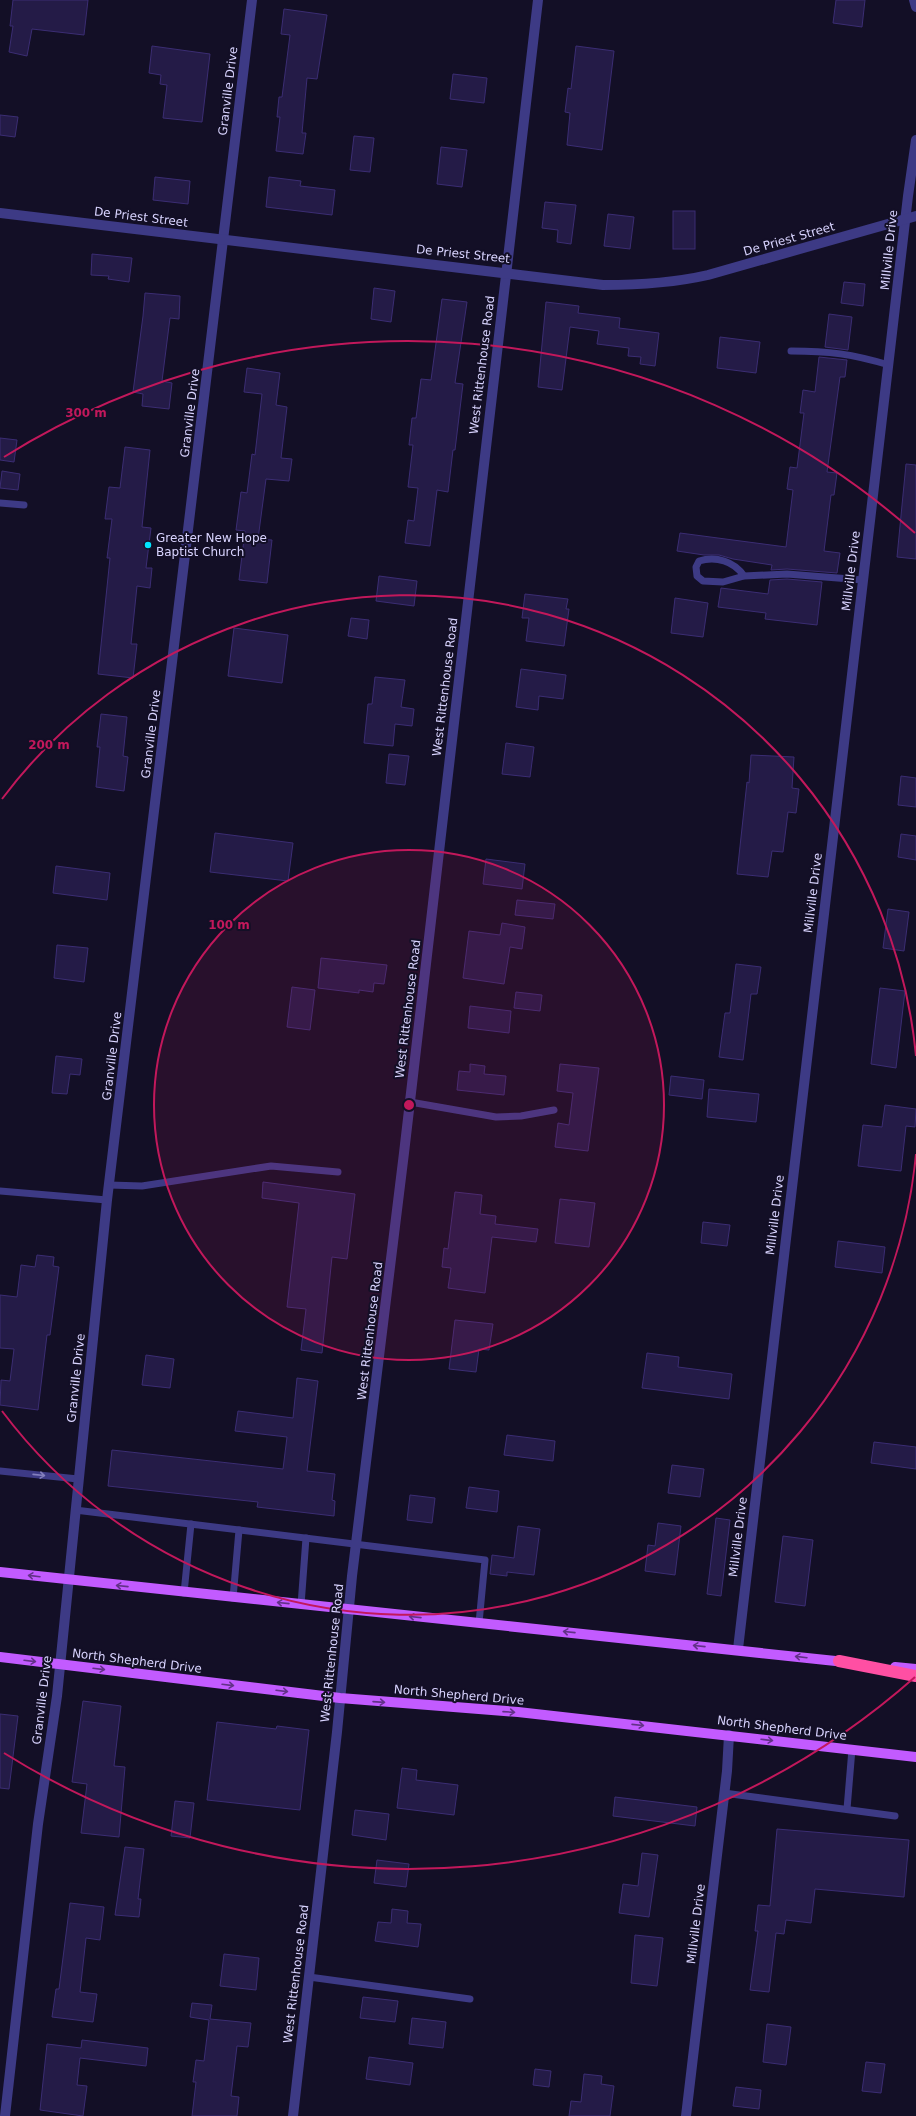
<svg xmlns="http://www.w3.org/2000/svg" width="916" height="2116" viewBox="0 0 916 2116" font-family="'DejaVu Sans',sans-serif">
	<rect width="100%" height="100%" fill="#130f26"/>
	<!-- building -->
	<g fill="#241b47" stroke="#3b2d73">
		<path d="M13 0H88L84 35 32 29 27 56 9 52 13 26H10Z"/>
		<path d="M836 0H865L862 27 833 23Z"/>
		<path d="M284 9 327 15 317 79 307 78 302 133H306L303 154 276 151 280 117H277L279 97H282L290 35 281 34Z"/>
		<path d="M152 46 210 54 202 122 163 118 167 85 160 84 161 75 149 73Z"/>
		<path d="M576 46 614 51 602 150 567 145 570 113 565 112 568 88 571 89Z"/>
		<path d="M453 74 487 78 484 103 450 99Z"/>
		<path d="M0 115 18 117 15 137 0 135Z"/>
		<path d="M354 136 374 138 370 172 350 170Z"/>
		<path d="M441 147 467 150 462 187 437 184Z"/>
		<path d="M155 177 190 181 188 204 153 200Z"/>
		<path d="M269 177 301 181 300 186 335 190 332 215 266 207Z"/>
		<path d="M545 202 576 205 571 244 557 242 558 230 542 228Z"/>
		<rect x="673" y="211" width="22" height="38"/>
		<path d="M608 214 634 217 630 249 604 246Z"/>
		<path d="M92 254 132 258 129 282 108 279 109 276 91 275Z"/>
		<path d="M844 282 865 284 863 306 841 303Z"/>
		<path d="M374 288 395 291 391 322 371 319Z"/>
		<path d="M145 293 180 296 179 319 170 318 162 381 172 383 169 409 142 406 143 394 133 392 143 316Z"/>
		<path d="M442 299 467 302 455 383 463 384 455 450H453L448 492 437 490 430 546 405 543 408 520 414 521 418 488 408 487 413 445H409L412 418H416L421 379 431 380Z"/>
		<path d="M546 302 579 306 578 313 620 318 619 328 659 333 655 366 640 364 641 357 628 356 629 348 597 344 599 331 570 327 562 390 538 387Z"/>
		<path d="M829 314 852 317 848 350 825 347Z"/>
		<path d="M720 337 760 342 756 373 717 368Z"/>
		<path d="M819 357 847 360 845 377H840L827 472 837 473 834 495H831L824 551 840 553 837 573 787 569 771 570 772 565 733 559 719 555H704L677 551 680 533 786 547 793 490 787 489 790 467 797 468 804 413H800L803 390 815 392Z"/>
		<path d="M247 368 280 373 276 405 287 407 281 458 292 459 289 481 266 479 258 539 272 540 267 583 239 580 245 531 236 530 241 492 247 493 252 454 255 455 262 394 244 392Z"/>
		<path d="M0 438 17 440 14 462 0 460Z"/>
		<path d="M125 447 150 450 142 527 151 528 146 568H152L150 588 137 586 131 644H137L133 678 98 674 110 558H107L112 519H105L109 487 120 488Z"/>
		<path d="M906 464 916 465V559L897 557Z"/>
		<path d="M2 471 20 474 18 490 0 488Z"/>
		<path d="M379 576 417 581 414 606 376 601Z"/>
		<path d="M787 579 822 582 817 625 765 619 766 613 718 607 721 588 768 594 770 580Z"/>
		<path d="M525 594 568 599 566 609H569L564 646 526 641 529 618H522Z"/>
		<path d="M675 598 708 603 703 637 671 633Z"/>
		<path d="M351 618 369 620 367 639 348 636Z"/>
		<path d="M234 628 288 635 282 683 228 676Z"/>
		<path d="M521 669 566 675 563 699 539 696 538 710 516 707Z"/>
		<path d="M375 677 405 680 401 707 414 709 412 726 395 724 393 746 364 743 368 704H372Z"/>
		<path d="M101 714 127 717 123 756 128 757 124 791 96 787 100 747H97Z"/>
		<path d="M506 743 534 747 530 777 502 774Z"/>
		<path d="M389 754 409 756 405 785 386 783Z"/>
		<path d="M751 755 794 757 792 788 799 789 796 813 788 812 783 852 772 851 768 877 737 874 747 782 749 783Z"/>
		<path d="M901 776 916 778V807L898 805Z"/>
		<path d="M215 833 293 843 288 881 210 872Z"/>
		<path d="M901 834 916 836V860L898 857Z"/>
		<path d="M486 859 525 864 522 889 483 884Z"/>
		<path d="M56 866 110 873 107 900 53 893Z"/>
		<path d="M517 900 555 904 553 919 515 915Z"/>
		<path d="M888 909 909 912 904 951 883 948Z"/>
		<path d="M502 923 525 927 522 949 510 947 504 984 463 978 469 931 500 935Z"/>
		<path d="M57 945 88 948 84 982 54 978Z"/>
		<path d="M321 958 387 965 384 984 374 983 373 992 359 990V993L318 988Z"/>
		<path d="M736 964 761 967 757 994H751L743 1060 719 1057 725 1013H730Z"/>
		<path d="M292 987 315 990 310 1030 287 1027Z"/>
		<path d="M880 988 905 991 896 1068 871 1064Z"/>
		<path d="M516 992 542 995 540 1011 514 1008Z"/>
		<path d="M470 1006 511 1011 509 1033 468 1028Z"/>
		<path d="M56 1056 82 1059 80 1075 70 1074 67 1094 52 1093Z"/>
		<path d="M470 1064 485 1066 484 1074 506 1076 504 1095 457 1090 459 1071 470 1072Z"/>
		<path d="M560 1064 599 1068 588 1151 555 1147 558 1123 569 1125 573 1093 557 1091Z"/>
		<path d="M671 1076 704 1080 702 1099 669 1095Z"/>
		<path d="M709 1089 759 1094 756 1122 707 1117Z"/>
		<path d="M885 1105 916 1109 915 1127 906 1126 901 1171 858 1166 863 1125 882 1127Z"/>
		<path d="M263 1182 355 1194 347 1259 332 1257 322 1353 301 1350 306 1309 287 1307 299 1203 262 1198Z"/>
		<path d="M455 1192 482 1195 480 1214 496 1216 495 1224 538 1229 536 1242 492 1237 485 1293 448 1288 451 1268 442 1267 444 1248 448 1249Z"/>
		<path d="M560 1199 595 1203 589 1247 555 1243Z"/>
		<path d="M703 1222 730 1225 727 1246 701 1243Z"/>
		<path d="M838 1241 885 1247 882 1273 835 1267Z"/>
		<path d="M37 1255 54 1257 53 1266 59 1267 50 1335H47L38 1410 0 1405 1 1380 10 1381 14 1349 0 1348V1295L17 1297 21 1265 35 1267Z"/>
		<path d="M455 1320 493 1324 489 1350 479 1349 476 1372 449 1369Z"/>
		<path d="M647 1353 679 1357 678 1367 732 1374 729 1399 642 1388Z"/>
		<path d="M146 1355 174 1359 170 1388 142 1385Z"/>
		<path d="M297 1378 318 1381 307 1471 335 1474 332 1500 335 1501 334 1516 257 1507 258 1502 108 1486 112 1450 283 1469 287 1437 235 1431 238 1411 293 1418Z"/>
		<path d="M507 1435 555 1441 553 1461 504 1455Z"/>
		<path d="M874 1442 916 1447V1469L871 1463Z"/>
		<path d="M672 1465 704 1469 700 1497 668 1493Z"/>
		<path d="M469 1487 499 1491 497 1512 466 1508Z"/>
		<path d="M410 1495 435 1498 432 1523 407 1520Z"/>
		<path d="M716 1518 730 1520 721 1596 707 1594Z"/>
		<path d="M658 1523 681 1526 675 1575 645 1571 648 1545 655 1546Z"/>
		<path d="M518 1526 540 1529 534 1575 507 1572V1576L490 1574 492 1555 514 1558Z"/>
		<path d="M783 1536 813 1540 805 1606 775 1602Z"/>
		<path d="M83 1701 121 1706 114 1766 125 1767 119 1837 81 1833 87 1784 72 1782Z"/>
		<path d="M0 1714 18 1716 9 1789 0 1788Z"/>
		<path d="M217 1722 276 1729 277 1726 309 1730 300 1810 207 1800Z"/>
		<path d="M402 1768 417 1770 416 1780 458 1785 454 1815 397 1808Z"/>
		<path d="M615 1797 697 1807 695 1826 613 1816Z"/>
		<path d="M175 1801 194 1803 190 1838 171 1836Z"/>
		<path d="M355 1810 389 1814 386 1840 352 1835Z"/>
		<path d="M777 1829 909 1840 904 1897 815 1889 811 1923 786 1920 784 1934 776 1933 769 1992 750 1990 758 1931H755L758 1905 770 1906Z"/>
		<path d="M125 1847 144 1849 138 1899H141L139 1917 115 1915Z"/>
		<path d="M642 1853 658 1855 649 1917 619 1913 623 1884 638 1886Z"/>
		<path d="M377 1860 409 1864 406 1887 374 1883Z"/>
		<path d="M70 1903 104 1907 100 1940 86 1938 80 1992 97 1994 93 2022 52 2017 56 1989H59Z"/>
		<path d="M392 1909 408 1911 407 1923 421 1924 418 1947 375 1941 378 1922 391 1923Z"/>
		<path d="M635 1935 663 1938 657 1986 631 1983Z"/>
		<path d="M224 1954 259 1958 256 1990 220 1986Z"/>
		<path d="M363 1997 398 2001 395 2022 360 2018Z"/>
		<path d="M192 2003 212 2005 210 2019 251 2023 248 2047 237 2046 231 2096 239 2097 237 2116H192L196 2082H193L196 2060 204 2061 209 2020 190 2017Z"/>
		<path d="M412 2018 446 2022 443 2048 409 2044Z"/>
		<path d="M767 2024 791 2027 786 2065 763 2062Z"/>
		<path d="M82 2040 148 2048 146 2066 80 2058 77 2085 87 2086 83 2116 40 2110 47 2044 81 2048Z"/>
		<path d="M369 2057 413 2063 410 2085 366 2079Z"/>
		<path d="M866 2062 885 2064 881 2093 862 2091Z"/>
		<path d="M535 2069 551 2071 549 2087 533 2085Z"/>
		<path d="M584 2074 602 2076 601 2084 614 2086 610 2116H569L571 2101 581 2102Z"/>
		<path d="M736 2087 761 2090 759 2109 733 2106Z"/>
	</g>
	<g fill="none" stroke-linecap="round" stroke-linejoin="round">
		<!-- service -->
		<g stroke="#3d3a85" stroke-width="7">
			<path d="M791 351C829 351 852 354 889 365"/>
			<path d="M0 503 24 505"/>
			<path d="M744 576C734 561 716 556 699 561L696 567 697 576 703 581 723 582 744 576 787 574 863 580"/>
			<path d="M410 1102 496 1117 521 1116 554 1110"/>
			<path d="M109 1185 142 1186 271 1166 338 1172"/>
			<path d="M0 1191 107 1200"/>
			<path d="M0 1471 78 1479"/>
			<path d="M75 1510 485 1560 479 1623"/>
			<path d="M184 1593 191 1524"/>
			<path d="M233 1598 239 1530"/>
			<path d="M301 1605 306 1538"/>
			<path d="M724 1793 895 1816"/>
			<path d="M847 1809 852 1749"/>
			<path d="M309 1977 470 1999"/>
		</g>
		<!-- minor -->
		<g stroke="#3d3a85" stroke-width="10">
			<path d="M914 0 916 7"/>
			<path d="M738 1649 908 196 916 140"/>
			<path d="M5 2116 38 1824 57 1696 107 1200 252 0"/>
			<path d="M293 2116 337 1732 352 1576 404 1153 538 0"/>
			<path d="M686 2116 727 1771 729 1735"/>
		</g>
		<!-- tertiary -->
		<path stroke="#3d3a85" stroke-width="10" d="M0 213 603 285C639 285 673 283 708 275L916 216"/>
		<!-- primary -->
		<g stroke="#c25bff" stroke-width="10">
			<path d="M0 1572 845 1662"/>
			<path d="M0 1657 340 1698 518 1712 916 1757"/>
			<path d="M895 1667 916 1669"/>
		</g>
		<!-- motorway -->
		<path stroke="#ff4fa3" stroke-width="12" d="M839 1661 916 1676"/>
	</g>
	<!-- one-way arrows -->
	<defs><path id="oneway-shaft" d="M-6 0H5M1.5-3L5.5 0L1.5 3" fill="none" stroke-width="1.6" stroke-linecap="round" stroke-linejoin="round"/></defs>
	<use stroke="#837fbc" href="#oneway-shaft" transform="translate(39 1475) rotate(6)"/>
	<g stroke="#623188">
		<use href="#oneway-shaft" transform="translate(34 1576) rotate(-173)"/>
		<use href="#oneway-shaft" transform="translate(122 1586) rotate(-174)"/>
		<use href="#oneway-shaft" transform="translate(283 1603) rotate(-174)"/>
		<use href="#oneway-shaft" transform="translate(415 1617) rotate(-174)"/>
		<use href="#oneway-shaft" transform="translate(569 1632) rotate(-174)"/>
		<use href="#oneway-shaft" transform="translate(699 1646) rotate(-174)"/>
		<use href="#oneway-shaft" transform="translate(801 1657) rotate(-173)"/>
		<use href="#oneway-shaft" transform="translate(30 1661) rotate(7)"/>
		<use href="#oneway-shaft" transform="translate(99 1669) rotate(7)"/>
		<use href="#oneway-shaft" transform="translate(228 1685) rotate(7)"/>
		<use href="#oneway-shaft" transform="translate(282 1691) rotate(7)"/>
		<use href="#oneway-shaft" transform="translate(379 1702) rotate(4)"/>
		<use href="#oneway-shaft" transform="translate(509 1712) rotate(4)"/>
		<use href="#oneway-shaft" transform="translate(638 1725) rotate(6)"/>
		<use href="#oneway-shaft" transform="translate(767 1740) rotate(7)"/>
	</g>
	<!-- distance rings -->
	<circle cx="409" cy="1105" r="255" fill="#c2185b" fill-opacity=".12"/>
	<g fill="none" stroke="#c2185b" stroke-width="2">
		<circle cx="409" cy="1105" r="255"/>
		<path d="M916 1154A509 509 0 0 1 2 1411M2 799A509 509 0 0 1 916 1056"/>
		<path d="M915 1677A764 764 0 0 1 4 1753M4 457A764 764 0 0 1 915 533"/>
	</g>
	<!-- markers -->
	<circle fill="#00e5ff" stroke="#130f26" stroke-width="1.5" cx="148" cy="545" r="4"/>
	<g text-anchor="middle" stroke-width="4" stroke-linejoin="round" paint-order="stroke">
		<!-- street labels -->
		<g font-size="12" fill="#d9d4ff" stroke="#130f26">
			<text transform="translate(228 91) rotate(-83)" y="4">Granville Drive</text>
			<text transform="translate(141 217) rotate(7)" y="4">De Priest Street</text>
			<text transform="translate(789 239) rotate(-16)" y="4">De Priest Street</text>
			<text transform="translate(889 250) rotate(-84)" y="4">Millville Drive</text>
			<text transform="translate(463 254) rotate(6)" y="4">De Priest Street</text>
			<text transform="translate(482 365) rotate(-83)" y="4">West Rittenhouse Road</text>
			<text transform="translate(190 413) rotate(-83)" y="4">Granville Drive</text>
			<text transform="translate(851 571) rotate(-83)" y="4">Millville Drive</text>
			<text transform="translate(445 687) rotate(-83)" y="4">West Rittenhouse Road</text>
			<text transform="translate(151 734) rotate(-83)" y="4">Granville Drive</text>
			<text transform="translate(813 893) rotate(-83)" y="4">Millville Drive</text>
			<text transform="translate(408 1009) rotate(-83)" y="4">West Rittenhouse Road</text>
			<text transform="translate(112 1056) rotate(-83)" y="4">Granville Drive</text>
			<text transform="translate(775 1215) rotate(-83)" y="4">Millville Drive</text>
			<text transform="translate(370 1331) rotate(-83)" y="4">West Rittenhouse Road</text>
			<text transform="translate(76 1378) rotate(-84)" y="4">Granville Drive</text>
			<text transform="translate(738 1537) rotate(-83)" y="4">Millville Drive</text>
			<text transform="translate(332 1653) rotate(-84)" y="4">West Rittenhouse Road</text>
			<text transform="translate(137 1661) rotate(7)" y="4">North Shepherd Drive</text>
			<text transform="translate(459 1695) rotate(5)" y="4">North Shepherd Drive</text>
			<text transform="translate(42 1700) rotate(-83)" y="4">Granville Drive</text>
			<text transform="translate(782 1728) rotate(7)" y="4">North Shepherd Drive</text>
			<text transform="translate(696 1924) rotate(-83)" y="4">Millville Drive</text>
			<text transform="translate(296 1974) rotate(-83)" y="4">West Rittenhouse Road</text>
		</g>
		<!-- poi labels -->
		<g font-size="12" fill="#d9d4ff" stroke="#130f26" text-anchor="start">
			<text x="156" y="542">Greater New Hope<tspan x="156" dy="14">Baptist Church</tspan></text>
		</g>
	</g>
	<circle cx="409" cy="1105" r="6" fill="#c2185b" stroke="#130f26" stroke-width="2"/>
	<g font-size="12" text-anchor="middle" font-weight="bold" fill="#c2185b" stroke="#130f26" stroke-width="4" stroke-linejoin="round" paint-order="stroke">
		<text x="86" y="417">300 m</text>
		<text x="49" y="749">200 m</text>
		<text x="229" y="929">100 m</text>
	</g>
</svg>
